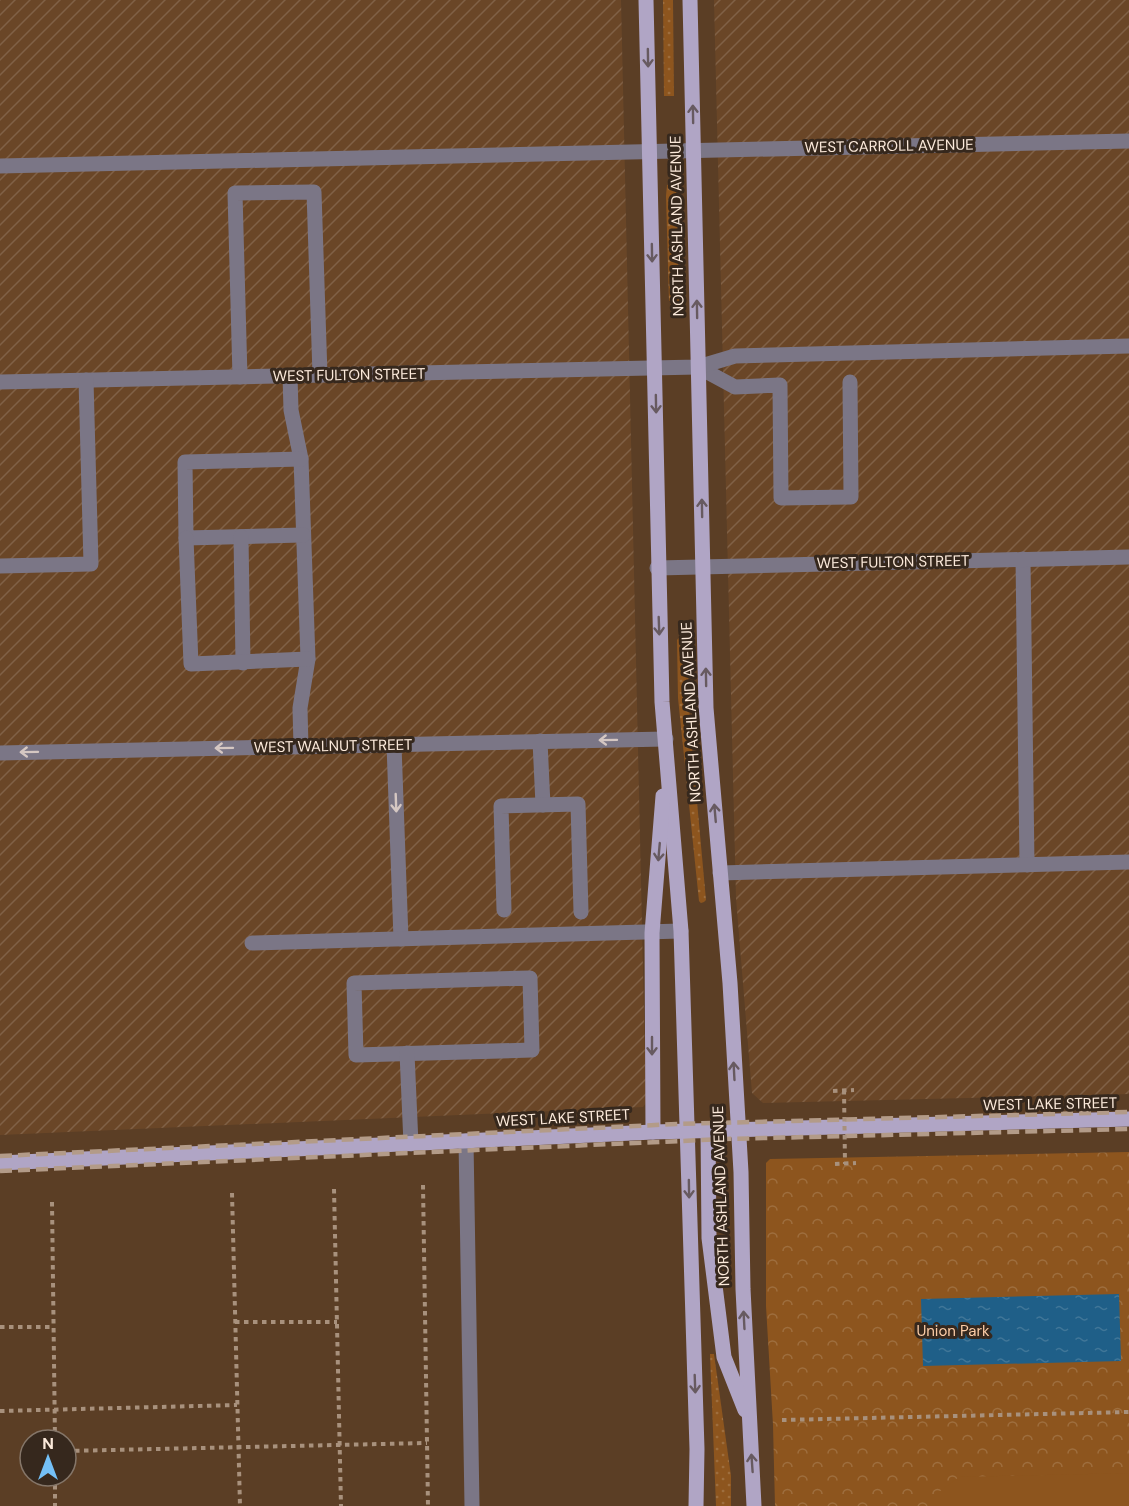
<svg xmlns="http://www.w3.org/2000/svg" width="1129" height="1506" viewBox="0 0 1129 1506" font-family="'DM Sans',sans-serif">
	<defs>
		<pattern id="industrial-furrows" width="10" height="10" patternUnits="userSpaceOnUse" patternTransform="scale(1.5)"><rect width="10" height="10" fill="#6a4627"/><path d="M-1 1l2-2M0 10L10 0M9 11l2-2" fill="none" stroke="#806146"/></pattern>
		<pattern id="grass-dots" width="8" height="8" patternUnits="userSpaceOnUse" patternTransform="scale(1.5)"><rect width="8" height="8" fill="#8d551e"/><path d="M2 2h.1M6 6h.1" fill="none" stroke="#9e6e3e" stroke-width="1.8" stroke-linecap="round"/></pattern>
		<pattern id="park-crowns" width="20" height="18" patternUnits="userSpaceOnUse" patternTransform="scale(1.5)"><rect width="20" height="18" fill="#8d551e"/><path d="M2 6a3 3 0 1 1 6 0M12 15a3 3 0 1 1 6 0" fill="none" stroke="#9e6e3e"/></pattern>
		<pattern id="water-ripples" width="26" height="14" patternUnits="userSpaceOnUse" patternTransform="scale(1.5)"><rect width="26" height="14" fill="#1f5f88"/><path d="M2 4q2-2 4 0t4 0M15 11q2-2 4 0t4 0" fill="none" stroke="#407698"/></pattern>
	</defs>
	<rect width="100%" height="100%" fill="#5b3e25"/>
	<!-- industrial -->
	<g fill="url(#industrial-furrows)">
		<path d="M0 0H621L646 1103 643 1107 0 1135Z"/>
		<path d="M714 0H1129V1094L763 1103 752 1093 736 898Z"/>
	</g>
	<!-- grass -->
	<g fill="url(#grass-dots)">
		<path d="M663 0H673L674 96H664Z"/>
		<path d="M676 184 679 301H669L666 196 667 185Z"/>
		<path d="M680 636H685L687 639 690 725 706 900 704 902 701 903 699 901 678 698 677 640Z"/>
		<path d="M710 1354H714L731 1476V1506H716Z"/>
	</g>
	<!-- park -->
	<path fill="url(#park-crowns)" d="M1129 1152V1506H775L773 1425 766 1306V1163L770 1159Z"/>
	<!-- pitch -->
	<path fill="#8d551e" d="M1129 1473V1506H939V1492L959 1477Z"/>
	<!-- water -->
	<path fill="url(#water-ripples)" d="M1119 1294 1121 1361 923 1366 921 1299Z"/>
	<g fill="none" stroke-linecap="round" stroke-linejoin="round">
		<!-- path -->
		<g stroke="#a8917d" stroke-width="4" stroke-dasharray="4.5 4.5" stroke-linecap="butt">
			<path d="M833 1091 854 1090"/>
			<path d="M835 1164 856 1163"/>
			<path d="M423 1185 428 1506"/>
			<path d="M334 1189 341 1506"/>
			<path d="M232 1193 240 1506"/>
			<path d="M52 1202 55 1440"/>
			<path d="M235 1322H337"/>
			<path d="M0 1327H53"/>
			<path d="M0 1411 237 1405"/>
			<path d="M782 1420 1129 1412"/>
			<path d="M66 1451 427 1443"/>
			<path d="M55 1476V1506"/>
		</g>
		<!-- minor -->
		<g stroke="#7b7686" stroke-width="15">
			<path d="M0 166 1129 141"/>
			<path d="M698 367 735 387 780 385 781 498 851 497 850 382"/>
			<path d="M290 376 291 410 301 459 308 659 300 708 301 747"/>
			<path d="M240 377 235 193 314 192 320 375"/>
			<path d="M0 382 698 367 735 356 1129 346"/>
			<path d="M301 459 185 462 186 538 303 535"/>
			<path d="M241 537 243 663"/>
			<path d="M186 538 191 664 308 659"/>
			<path d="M1023 559 1027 865"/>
			<path d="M0 566 91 564 86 380"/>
			<path d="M657 568 1129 557"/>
			<path d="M540 741 543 805"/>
			<path d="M394 745 401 939"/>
			<path d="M0 753 666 739"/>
			<path d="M720 873 1129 862"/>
			<path d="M504 910 501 806 578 804 581 912"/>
			<path d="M252 943 681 931"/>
			<path d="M530 978 532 1050 356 1055 354 983Z"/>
			<path d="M407 1053 411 1144"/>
			<path d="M466 1141 472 1506"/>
		</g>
		<!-- major -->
		<g stroke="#b0a5c5" stroke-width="15">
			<path d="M646 0 662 702 681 931 697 1449 696 1506"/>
			<path d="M690 0 706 708 730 983 741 1172 743 1289 754 1506"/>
			<path d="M708 1130 709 1238 724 1357 745 1410"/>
			<path d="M653 1132 652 933 663 796"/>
			<path d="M0 1163 653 1132 1129 1119"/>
		</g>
		<!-- rail -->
		<g stroke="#b39b88" stroke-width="4.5" stroke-dasharray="12 6" stroke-linecap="butt">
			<path d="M0 1156 677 1124 1129 1112"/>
			<path d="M0 1171 726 1139 1129 1129"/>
		</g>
		<!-- path-bridge -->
		<path stroke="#a8917d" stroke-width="4" stroke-dasharray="4.5 4.5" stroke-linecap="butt" d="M844 1090 845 1164"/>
	</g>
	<!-- one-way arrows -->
	<defs><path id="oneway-shaft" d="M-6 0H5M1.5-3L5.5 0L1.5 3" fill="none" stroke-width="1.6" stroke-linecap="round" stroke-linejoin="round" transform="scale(1.5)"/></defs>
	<g stroke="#675a60">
		<use href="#oneway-shaft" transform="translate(648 58) rotate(89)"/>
		<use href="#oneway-shaft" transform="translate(693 114) rotate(-91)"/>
		<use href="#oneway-shaft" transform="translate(652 253) rotate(89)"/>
		<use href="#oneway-shaft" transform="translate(697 309) rotate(-91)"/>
		<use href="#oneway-shaft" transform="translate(656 404) rotate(89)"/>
		<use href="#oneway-shaft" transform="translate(702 508) rotate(-91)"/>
		<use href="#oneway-shaft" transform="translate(659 626) rotate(88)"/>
		<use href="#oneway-shaft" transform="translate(706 677) rotate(-91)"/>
		<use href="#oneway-shaft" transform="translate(715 813) rotate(-95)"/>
		<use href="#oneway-shaft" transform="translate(659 852) rotate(95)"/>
		<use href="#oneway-shaft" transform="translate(652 1046) rotate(90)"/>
		<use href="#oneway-shaft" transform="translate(734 1071) rotate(-93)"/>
		<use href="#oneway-shaft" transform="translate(689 1189) rotate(89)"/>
		<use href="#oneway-shaft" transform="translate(744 1320) rotate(-93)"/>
		<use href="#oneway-shaft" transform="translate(695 1384) rotate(88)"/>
		<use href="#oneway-shaft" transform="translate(752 1463) rotate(-94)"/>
	</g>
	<g stroke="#d5c7c2">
		<use href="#oneway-shaft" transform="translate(608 740) rotate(179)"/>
		<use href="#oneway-shaft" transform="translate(224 748) rotate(179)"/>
		<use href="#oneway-shaft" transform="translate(29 752) rotate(179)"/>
		<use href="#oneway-shaft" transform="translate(396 803) rotate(88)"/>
	</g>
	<g text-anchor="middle" stroke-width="6" stroke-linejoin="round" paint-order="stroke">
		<!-- street labels -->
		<g font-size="15" fill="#fceadb" stroke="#36281d">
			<text transform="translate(889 146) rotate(-1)" y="5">WEST CARROLL AVENUE</text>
			<text transform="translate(677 226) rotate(-91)" y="5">NORTH ASHLAND AVENUE</text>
			<text transform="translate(349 375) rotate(-1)" y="5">WEST FULTON STREET</text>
			<text transform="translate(893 562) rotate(-1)" y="5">WEST FULTON STREET</text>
			<text transform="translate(691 712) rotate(-93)" y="5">NORTH ASHLAND AVENUE</text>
			<text transform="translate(333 746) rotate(-1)" y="5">WEST WALNUT STREET</text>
			<text transform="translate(1050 1104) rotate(-1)" y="5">WEST LAKE STREET</text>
			<text transform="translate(563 1118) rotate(-3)" y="5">WEST LAKE STREET</text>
			<text transform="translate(721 1196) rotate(-92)" y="5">NORTH ASHLAND AVENUE</text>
		</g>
		<!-- park labels -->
		<g font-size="15" fill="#fccda7" stroke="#36281d">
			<text x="953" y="1336">Union Park</text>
		</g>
	</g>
	<!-- north arrow -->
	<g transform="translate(48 1458)"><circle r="28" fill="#36281d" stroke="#857669" stroke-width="1.5"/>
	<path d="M0-4.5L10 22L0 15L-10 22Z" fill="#74c0f6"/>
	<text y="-9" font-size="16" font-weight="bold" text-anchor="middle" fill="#fceadb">N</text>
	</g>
</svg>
